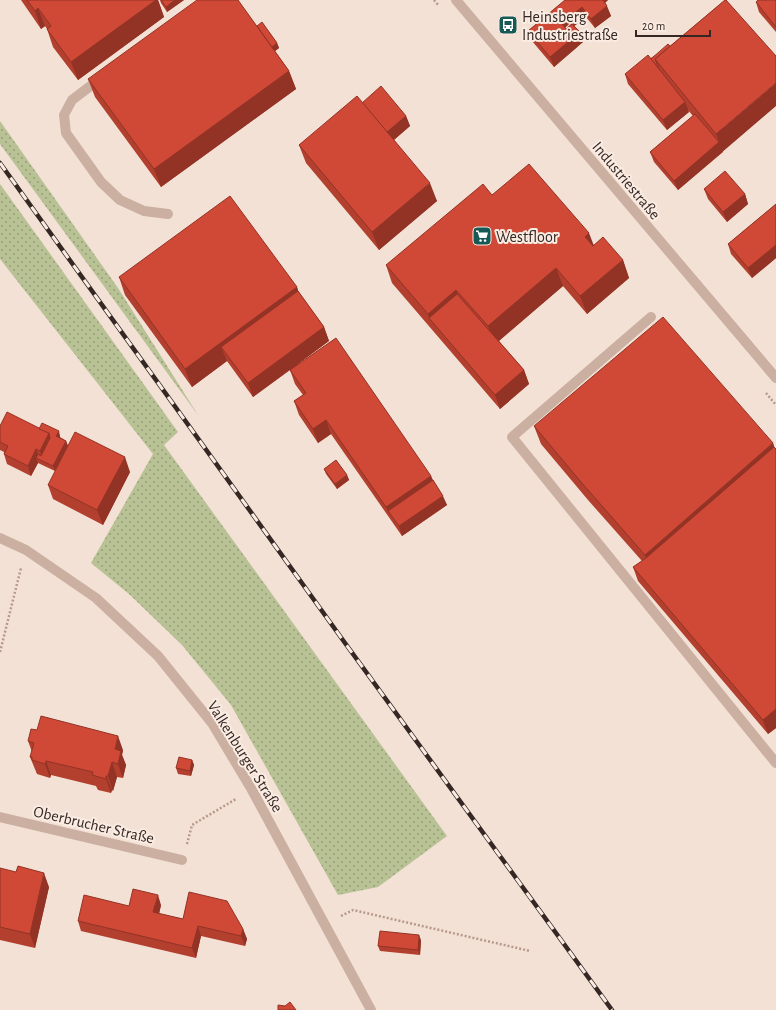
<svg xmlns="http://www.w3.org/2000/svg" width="776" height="1010" viewBox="0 0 776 1010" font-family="'Alegreya Sans',sans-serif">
	<defs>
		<pattern id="grass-dots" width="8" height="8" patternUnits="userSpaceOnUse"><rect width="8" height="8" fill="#b8c295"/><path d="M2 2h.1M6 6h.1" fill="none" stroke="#969e79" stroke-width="1.8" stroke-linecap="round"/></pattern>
	</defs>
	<rect width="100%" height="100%" fill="#f3e1d5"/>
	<!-- grass -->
	<g fill="url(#grass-dots)">
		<path d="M0 121 118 288 198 415 0 144Z"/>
		<path d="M0 184 178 432 164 445 447 836 378 887 338 895 231 705 182 645 129 594 91 563 153 454 0 259Z"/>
	</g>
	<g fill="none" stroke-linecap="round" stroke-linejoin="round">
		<!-- path -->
		<g stroke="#b7998b" stroke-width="2.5" stroke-dasharray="2 2" stroke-linecap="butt">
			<path d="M434 0 439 6"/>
			<path d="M766 393 776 405"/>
			<path d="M0 652 21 568"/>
			<path d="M187 844 192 825 236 799"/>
			<path d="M341 916 353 910 530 951"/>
		</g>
		<!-- service -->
		<g stroke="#cbafa1" stroke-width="10">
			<path d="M101 78 72 100 64 115 66 133 101 182 120 200 144 211 168 214"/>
			<path d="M651 317 512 437 776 763"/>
		</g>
		<!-- minor -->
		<g stroke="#cbafa1" stroke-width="10">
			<path d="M0 538 26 550 96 598 158 656 212 723 252 790 371 1010"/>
			<path d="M0 817 182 860"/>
		</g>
		<!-- tertiary -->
		<path stroke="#cbafa1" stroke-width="10" d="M456 0 776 378"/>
		<defs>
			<path id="rail" d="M0 163 345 643 612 1010"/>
		</defs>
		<!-- rail casing -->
		<use href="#rail" stroke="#352824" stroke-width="4.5"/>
		<!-- rail -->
		<use href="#rail" stroke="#faece2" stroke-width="3" stroke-dasharray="9" stroke-linecap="butt"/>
	</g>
	<!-- wall -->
	<g fill="#b33f2e" fill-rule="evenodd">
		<path d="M21 0H158L164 17 78 80 53 47 47 29 45 26 41 29Z"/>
		<path d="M160 0H184L167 12 161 3Z"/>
		<path d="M565 0H608L605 3 611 16 595 28 586 17 574 26 580 32 583 42 554 67 532 41 528 31ZM570 23 571 24 566 29 565 28Z"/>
		<path d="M725 0 723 152 678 190 654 162 650 152 693 116 688 110 689 112 667 130 628 84 625 74 670 46Z"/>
		<path d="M776 0V32L759 12 756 2Z"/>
		<path d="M257 26 277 43 279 48 275 51 289 71 296 89 161 187 95 97 88 79Z"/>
		<path d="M362 103 406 116 410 126 394 140 437 201 379 250 306 163 299 145Z"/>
		<path d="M704 189 745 194 748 204 727 222 708 199Z"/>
		<path d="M492 195 594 245 623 260 629 278 587 314 563 286 499 341 524 370 529 384 500 409 392 283 386 265Z"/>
		<path d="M776 204V258L752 278 731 254 728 244Z"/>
		<path d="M119 277 297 287 298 291 324 327 329 341 298 364 431 476 433 480 447 505 402 536 331 434 318 443 299 415 294 401 303 395 295 384 290 370 253 397 227 361 192 387 125 295Z"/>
		<path d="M534 426 773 443 774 447 776 449V728L768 734 638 581 633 567 642 561 588 500 541 444Z"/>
		<path d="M39 429 60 436V437L66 441 68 446 55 471 38 463 31 476 7 464 4 454V452L0 450V442Z"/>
		<path d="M324 469 347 475 349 480 337 489 326 474Z"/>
		<path d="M130 472 103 525 53 499 48 485Z"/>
		<path d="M28 741 123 750 122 755 126 765 123 778 117 777 113 791 112 790 111 793 98 790 96 786 51 775 50 778 37 774 30 757 32 752Z"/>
		<path d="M192 760 194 765 191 776 178 774 176 768Z"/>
		<path d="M0 868 49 887 35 948 0 940Z"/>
		<path d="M161 905 159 914 183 919 243 929 247 939 245 946 201 936 196 958 81 931 78 921 129 906Z"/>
		<path d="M421 940 420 955 380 951 378 946Z"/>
	</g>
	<!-- shaded-wall -->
	<g fill="#923326">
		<path d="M156 0H158L164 17 78 80 71 62Z"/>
		<path d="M175 0H184L167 12 166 7Z"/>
		<path d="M601 0H608L602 5Z"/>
		<path d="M607 6 611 16 595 28 591 19Z"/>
		<path d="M582 7 586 17 573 27 570 17Z"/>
		<path d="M38 8 45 26 41 29 35 11Z"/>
		<path d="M567 14 570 23 562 30 559 20Z"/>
		<path d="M580 32 583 42 554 67 550 57Z"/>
		<path d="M277 43 279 48 271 54 269 49Z"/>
		<path d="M289 71 296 89 161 187 154 169Z"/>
		<path d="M776 83V106L678 190 674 181 719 142 716 134Z"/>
		<path d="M685 102 689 112 667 130 663 120Z"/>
		<path d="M406 116 410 126 389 144 385 134Z"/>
		<path d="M430 183 437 201 379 250 372 232Z"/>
		<path d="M745 194 748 204 727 222 723 212Z"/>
		<path d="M589 233 596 251 585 237Z"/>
		<path d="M776 245V258L752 278 748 268Z"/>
		<path d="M623 260 629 278 587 314 580 296Z"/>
		<path d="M556 268 563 286 494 345 488 326Z"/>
		<path d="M297 287 303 306 221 347 227 361 192 387 185 369Z"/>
		<path d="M456 290 463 308 429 318 428 314Z"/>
		<path d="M324 327 329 341 253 397 248 383Z"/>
		<path d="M524 370 529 384 500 409 495 395Z"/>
		<path d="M326 420 331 434 318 443 313 429Z"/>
		<path d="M59 431 60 436 58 441 56 436Z"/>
		<path d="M49 433 52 443 43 461 40 451Z"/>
		<path d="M66 441 68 446 55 471 53 466Z"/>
		<path d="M773 443 776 452 652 573 645 555Z"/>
		<path d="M36 449 40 459 36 458 38 463 31 476 28 466Z"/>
		<path d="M125 457 130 472 103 525 97 510Z"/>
		<path d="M347 475 349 480 337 489 335 484Z"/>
		<path d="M431 476 436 490 388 511 386 507Z"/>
		<path d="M443 496 447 505 402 536 399 526Z"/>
		<path d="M776 709V728L768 734 763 720Z"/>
		<path d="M118 736 123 750 122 755 126 765 123 778 118 764 115 749Z"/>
		<path d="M192 760 194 765 191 776 190 771Z"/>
		<path d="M46 761 51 775 50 778 45 764Z"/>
		<path d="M112 762 117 777 113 791 108 776Z"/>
		<path d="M106 776 112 790 111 793 106 779Z"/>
		<path d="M44 873 49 887 35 948 30 934Z"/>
		<path d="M158 895 161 905 157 922 153 912Z"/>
		<path d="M198 926 201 936 196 958 192 948Z"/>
		<path d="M243 929 247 939 245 946 241 936Z"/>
		<path d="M419 935 421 940 420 955 418 950Z"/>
	</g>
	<!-- building -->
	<g fill="#d04936" stroke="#923326">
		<path d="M27 0H156L71 62 47 29 51 26 38 8 35 11Z"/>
		<path d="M161 0H175L166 7Z"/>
		<path d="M197 0H238L289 71 154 169 88 79Z"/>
		<path d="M565 0H603L607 6 591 19 582 7 570 17 567 14 559 20 566 29 572 24 580 32 550 57 528 31Z"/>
		<path d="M725 0H726L776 56V83L716 134 655 59Z"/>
		<path d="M758 0H776V27L756 2Z"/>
		<path d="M262 22 277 43 272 47 257 26Z"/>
		<path d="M668 44 670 46 655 59 659 69 651 59Z"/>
		<path d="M648 55 685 102 663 120 625 74Z"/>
		<path d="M381 86 406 116 387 132 362 103Z"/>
		<path d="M357 96 430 183 372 232 299 145Z"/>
		<path d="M695 114 719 142 674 181 650 152Z"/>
		<path d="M529 164 589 233 585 237 593 246 603 237 623 260 580 296 556 268 488 326 456 290 428 314 386 265 483 184 492 195Z"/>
		<path d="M725 171 745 194 723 212 704 189Z"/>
		<path d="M230 196 297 287 185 369 119 277Z"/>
		<path d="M776 204V245L748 268 728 244Z"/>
		<path d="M298 291 324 327 248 383 221 347Z"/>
		<path d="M457 294 524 370 495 395 429 318Z"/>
		<path d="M663 317 773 443 645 555 581 482 534 426Z"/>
		<path d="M336 338 431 476 386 507 326 420 313 429 294 401 306 393 290 370Z"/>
		<path d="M7 412 49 433 40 451 36 449 28 466 4 454 8 446 0 442V426Z"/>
		<path d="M42 423 59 431 56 436 66 441 53 466 36 458 38 454 41 456 50 438 49 433 39 429Z"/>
		<path d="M75 432 125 457 97 510 48 485Z"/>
		<path d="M774 447 776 449V709L763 720 633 567 646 558Z"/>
		<path d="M336 460 347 475 335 484 324 469Z"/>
		<path d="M433 480 443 496 399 526 388 511Z"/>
		<path d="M41 716 118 736 115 749 121 751 118 764 112 762 108 776H106V779L92 775 93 772 46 761 45 764 32 760V757H30L34 743 28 741 31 729 37 730Z"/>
		<path d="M179 757 192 760 190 771 176 768Z"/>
		<path d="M18 866 44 873 30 934 0 927V868L16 872Z"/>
		<path d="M133 889 158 895 153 912 183 919 189 892 227 901 243 929 241 936 198 926 192 948 78 921 84 895 129 906Z"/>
		<path d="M380 931 419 935 418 950 378 946Z"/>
		<path d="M290 1002 296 1010H278V1005L285 1006Z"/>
	</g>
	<!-- icons -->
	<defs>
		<symbol id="bus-square" viewBox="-11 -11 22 22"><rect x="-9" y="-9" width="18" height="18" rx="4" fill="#175955" stroke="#faece2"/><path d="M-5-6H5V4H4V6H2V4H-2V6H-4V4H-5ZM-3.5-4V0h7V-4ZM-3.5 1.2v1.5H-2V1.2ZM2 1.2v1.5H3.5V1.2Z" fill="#fff"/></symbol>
		<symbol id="supermarket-square" viewBox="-11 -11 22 22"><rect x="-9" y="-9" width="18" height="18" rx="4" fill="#175955" stroke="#faece2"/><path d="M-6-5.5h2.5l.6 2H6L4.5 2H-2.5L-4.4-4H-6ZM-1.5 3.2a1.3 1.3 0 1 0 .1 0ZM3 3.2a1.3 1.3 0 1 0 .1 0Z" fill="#fff"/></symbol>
	</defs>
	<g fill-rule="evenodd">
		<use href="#bus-square" x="497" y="14" width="22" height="22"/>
		<use href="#supermarket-square" x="471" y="225" width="22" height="22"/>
	</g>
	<g text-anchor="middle" stroke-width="4" stroke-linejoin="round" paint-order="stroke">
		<!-- poi labels -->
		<g font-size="16" fill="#352824" stroke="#faece2" text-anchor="start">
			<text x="522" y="22">Heinsberg<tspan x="522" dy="18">Industriestraße</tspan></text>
			<text x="496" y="242">Westfloor</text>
		</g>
		<!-- street labels -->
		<g font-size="16" fill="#352824" stroke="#faece2">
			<text transform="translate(627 180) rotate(50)" y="6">Industriestraße</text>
			<text transform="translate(246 756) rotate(58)" y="6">Valkenburger Straße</text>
			<text transform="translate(94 824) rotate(13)" y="6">Oberbrucher Straße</text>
		</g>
	</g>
	<!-- scale -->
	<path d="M636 30v6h74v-6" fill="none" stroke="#352824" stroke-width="2"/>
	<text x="642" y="30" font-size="12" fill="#352824" stroke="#faece2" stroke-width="3" paint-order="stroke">20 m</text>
</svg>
